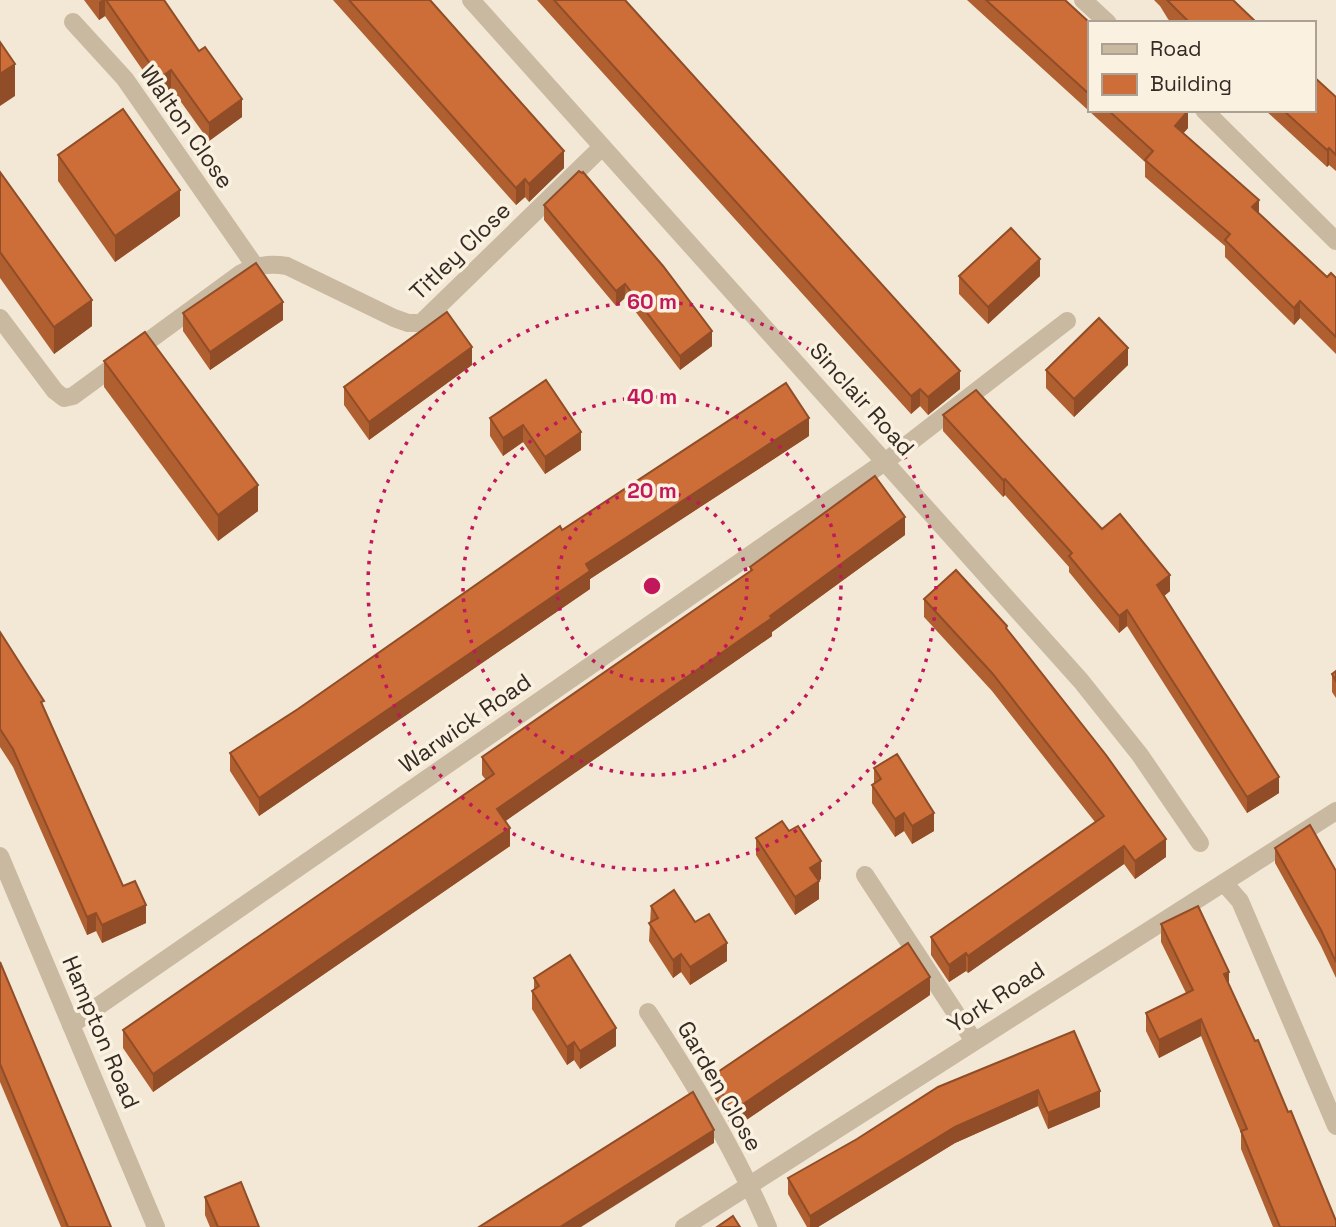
<svg xmlns="http://www.w3.org/2000/svg" width="1336" height="1227" viewBox="0 0 1336 1227" font-family="'Space Grotesk',sans-serif">
	<rect width="100%" height="100%" fill="#f2e8d5"/>
	<g fill="none" stroke-linecap="round" stroke-linejoin="round">
		<!-- minor -->
		<g stroke="#cab9a1" stroke-width="18">
			<path d="M471 0 1081 681 1140 755 1200 843"/>
			<path d="M1083 0 1108 23"/>
			<path d="M73 22 125 79 255 266"/>
			<path d="M1204 110 1336 241"/>
			<path d="M0 318 55 391 64 398 73 396 240 274C257 265 269 263 287 266L394 318 408 323H421L602 147"/>
			<path d="M0 856 156 1227"/>
			<path d="M865 875 974 1041"/>
			<path d="M1224 883 1240 901 1336 1126"/>
			<path d="M648 1012C693 1080 736 1152 768 1227"/>
			<path d="M71 1025 886 461 1067 321"/>
			<path d="M684 1227 1336 811"/>
		</g>
	</g>
	<!-- wall -->
	<g fill="#b05f30">
		<path d="M84 0H164L242 117 209 141 171 88 160 95 105 16 99 20Z"/>
		<path d="M333 0H430L564 168 529 202 525 197 516 205Z"/>
		<path d="M537 0H625L960 389 928 415 920 406 911 414Z"/>
		<path d="M967 0H1065L1089 23V110H1187L1188 128 1183 133 1259 213 1327 277 1336 278V354L1300 318 1294 325 1225 257V246L1145 177V162Z"/>
		<path d="M1154 0H1233L1257 23H1172L1168 19 1160 6Z"/>
		<path d="M1336 97V171L1329 165 1327 167 1265 110H1313Z"/>
		<path d="M58 155 180 216 115 262 58 181Z"/>
		<path d="M0 172 92 326 54 354 0 278Z"/>
		<path d="M544 205 712 346 680 370 625 298 616 306 544 220Z"/>
		<path d="M959 276H1040L988 324 959 294Z"/>
		<path d="M183 313 283 320 210 370 183 331Z"/>
		<path d="M104 361 258 511 218 541 104 387Z"/>
		<path d="M472 365 369 440 344 405V387Z"/>
		<path d="M1128 365 1074 417 1046 388V370Z"/>
		<path d="M546 380 581 450 545 474 523 442 503 456 490 436V418Z"/>
		<path d="M943 415 1102 529 1170 591 1164 596 1279 793 1247 813 1127 626 1119 633 1069 572V567L1005 495 1003 497 943 431Z"/>
		<path d="M809 436 590 579V589L259 816 230 771V753L298 709 562 530Z"/>
		<path d="M905 535 772 632V636L505 821 510 846 153 1092 123 1048V1030L486 780 482 775V757L750 571V567Z"/>
		<path d="M924 599 1007 630 1166 857 1135 879 1124 864 968 973 966 971 949 982 931 955V937L1095 822 992 691 924 617Z"/>
		<path d="M0 632 44 709 123 886 146 923 102 943 96 931 87 935 13 767 0 747Z"/>
		<path d="M1336 671V698L1332 692V674Z"/>
		<path d="M874 768 934 831 912 844 904 831 895 837 872 803V785L874 783Z"/>
		<path d="M756 838 821 879 818 881 819 899 795 915 756 855Z"/>
		<path d="M1275 848 1336 871V978L1321 946 1275 863Z"/>
		<path d="M651 906 695 922 727 961 690 985 681 972 673 978 649 941Z"/>
		<path d="M1161 924 1229 985 1336 1227H1273L1241 1149V1133L1201 1036 1159 1058 1146 1031V1013L1186 993 1161 942Z"/>
		<path d="M0 962 111 1227H61L0 1082Z"/>
		<path d="M534 978 616 1046 580 1069 574 1060 567 1065 532 1009V991L534 990Z"/>
		<path d="M930 995 733 1129 712 1093V1076Z"/>
		<path d="M1074 1031 1100 1107 1048 1129 1038 1106 955 1143 818 1227H807L788 1194V1178Z"/>
		<path d="M205 1197 259 1227H210L205 1215Z"/>
	</g>
	<!-- shaded-wall -->
	<g fill="#904d27">
		<path d="M102 0H105V16L99 20V2Z"/>
		<path d="M15 64V96L0 106V74Z"/>
		<path d="M171 70V88L160 95V78Z"/>
		<path d="M242 99V117L209 141V123Z"/>
		<path d="M1188 111V128L1175 143V126Z"/>
		<path d="M1329 148V165L1327 167V150Z"/>
		<path d="M564 151V168L529 202V184Z"/>
		<path d="M525 179V197L516 205V188Z"/>
		<path d="M180 190V216L115 262V236Z"/>
		<path d="M1259 200V217L1252 207Z"/>
		<path d="M1040 259V276L988 324V307Z"/>
		<path d="M625 284V298L616 306V291Z"/>
		<path d="M92 300V326L54 354V327Z"/>
		<path d="M1300 301V318L1294 325V308Z"/>
		<path d="M283 302V320L210 370V352Z"/>
		<path d="M712 331V346L680 370V356Z"/>
		<path d="M472 347V365L369 440V422Z"/>
		<path d="M1128 348V365L1074 417V399Z"/>
		<path d="M960 371V389L928 415V397Z"/>
		<path d="M920 389V406L911 414V396Z"/>
		<path d="M809 418V436L590 579V589L259 816V798L586 564Z"/>
		<path d="M523 425V442L503 456V438Z"/>
		<path d="M581 432V450L545 474V457Z"/>
		<path d="M1005 479V495L1003 497V480Z"/>
		<path d="M258 485V511L218 541V515Z"/>
		<path d="M905 517V535L772 632V636L497 827V809L770 616Z"/>
		<path d="M1170 575V591L1157 602V585Z"/>
		<path d="M1127 610V626L1119 633V616Z"/>
		<path d="M1279 777V793L1247 813V797Z"/>
		<path d="M904 813V831L895 837V819Z"/>
		<path d="M934 813V831L912 844V826Z"/>
		<path d="M510 828V846L153 1092V1074Z"/>
		<path d="M1166 839V857L1135 879V861Z"/>
		<path d="M1124 846V864L968 973V956Z"/>
		<path d="M821 861V879L810 886V868Z"/>
		<path d="M819 881V899L795 915V897Z"/>
		<path d="M146 905V923L102 943V925Z"/>
		<path d="M96 913V931L87 935V917Z"/>
		<path d="M727 943V961L690 985V967Z"/>
		<path d="M966 953V971L949 982V965Z"/>
		<path d="M681 954V972L673 978V960Z"/>
		<path d="M1229 972V989L1224 974Z"/>
		<path d="M930 977V995L733 1129V1111Z"/>
		<path d="M1201 1019V1036L1159 1058V1040Z"/>
		<path d="M616 1028V1046L580 1069V1051Z"/>
		<path d="M574 1042V1060L567 1065V1047Z"/>
		<path d="M1038 1090V1106L955 1143 818 1227H810V1216L955 1127Z"/>
		<path d="M1100 1091V1107L1048 1129V1113Z"/>
		<path d="M714 1130V1143L581 1227H560Z"/>
	</g>
	<!-- building -->
	<g fill="#cd6e38" stroke="#904d27" stroke-width="2">
		<path d="M106 0H164L199 51 205 47 242 99 209 123 171 70 160 78Z"/>
		<path d="M349 0H430L564 151 529 184 525 179 516 188Z"/>
		<path d="M554 0H625L960 371 928 397 920 389 911 396Z"/>
		<path d="M986 0H1065L1090 23H1089V94Z"/>
		<path d="M1167 0H1233L1257 23H1190Z"/>
		<path d="M0 42 15 64 0 74Z"/>
		<path d="M1313 76 1336 97V155L1329 148 1327 150 1283 110H1313Z"/>
		<path d="M123 109 180 190 115 236 58 155Z"/>
		<path d="M1108 110 1188 111 1175 126 1259 200 1252 207 1327 277 1331 273 1336 278V337L1300 301 1294 308 1225 240 1230 234 1145 160 1153 151Z"/>
		<path d="M579 171 582 173 583 172 663 266 712 331 680 356 625 284 616 291 544 205Z"/>
		<path d="M0 172 92 300 54 327 0 252Z"/>
		<path d="M1011 228 1040 259 988 307 959 276Z"/>
		<path d="M256 263 283 302 210 352 183 313Z"/>
		<path d="M447 312 472 347 369 422 344 387Z"/>
		<path d="M1099 318 1128 348 1074 399 1046 370Z"/>
		<path d="M145 332 258 485 218 515 104 361Z"/>
		<path d="M546 380 581 432 545 457 523 425 503 438 490 418Z"/>
		<path d="M786 383 809 418 586 564 590 571 259 798 230 753 298 709 560 526 562 530Z"/>
		<path d="M976 390 1102 529 1120 514 1170 575 1157 585 1279 777 1247 797 1127 610 1119 616 1069 556 1072 553 1005 479 1003 480 943 415Z"/>
		<path d="M875 476 905 517 770 616 772 618 497 809 510 828 153 1074 123 1030 494 774 482 757 752 570 750 567Z"/>
		<path d="M956 570 1007 626 1006 628 1106 755 1166 839 1135 861 1124 846 968 956 966 953 949 965 931 937 1104 816 992 673 924 599Z"/>
		<path d="M0 632 44 701 41 702 123 886 135 881 146 905 102 925 96 913 87 917 13 749 0 729Z"/>
		<path d="M1336 671V681L1332 674Z"/>
		<path d="M897 754 934 813 912 826 904 813 895 819 872 785 881 779 874 768Z"/>
		<path d="M782 821 789 831 798 826 821 861 810 868 819 881 795 897 756 838Z"/>
		<path d="M1310 825 1336 871V962L1321 930 1275 848Z"/>
		<path d="M674 890 695 922 709 914 727 943 690 967 681 954 673 960 649 923 658 918 651 906Z"/>
		<path d="M1198 906 1229 972 1224 974 1255 1041 1258 1040 1288 1112 1291 1111 1336 1221V1227H1280L1241 1131 1247 1129 1201 1019 1159 1040 1146 1013 1193 990 1161 924Z"/>
		<path d="M908 943 930 977 733 1111 712 1076Z"/>
		<path d="M570 955 616 1028 580 1051 574 1042 567 1047 532 991 539 986 534 978Z"/>
		<path d="M0 962 111 1227H68L0 1064Z"/>
		<path d="M1074 1031 1100 1091 1048 1113 1038 1090 955 1127 810 1216 788 1178 857 1139 938 1087Z"/>
		<path d="M693 1092 714 1130 560 1227H479Z"/>
		<path d="M241 1182 259 1227H218L205 1197Z"/>
		<path d="M733 1216 740 1227H717Z"/>
	</g>
	<!-- distance rings -->
	<g fill="none" stroke="#c2185b" stroke-width="3.5" stroke-dasharray="3.5 7">
		<circle cx="652" cy="586" r="95"/>
		<circle cx="652" cy="586" r="189"/>
		<circle cx="652" cy="586" r="284"/>
	</g>
	<g text-anchor="middle" stroke-width="7" stroke-linejoin="round" paint-order="stroke">
		<!-- street labels -->
		<g font-size="23" fill="#342b24" stroke="#faf1e1">
			<text transform="translate(187 127) rotate(55)" y="8">Walton Close</text>
			<text transform="translate(460 251) rotate(-44)" y="8">Titley Close</text>
			<text transform="translate(862 399) rotate(48)" y="8">Sinclair Road</text>
			<text transform="translate(465 723) rotate(-35)" y="8">Warwick Road</text>
			<text transform="translate(996 997) rotate(-33)" y="8">York Road</text>
			<text transform="translate(101 1032) rotate(67)" y="8">Hampton Road</text>
			<text transform="translate(720 1086) rotate(60)" y="8">Garden Close</text>
		</g>
	</g>
	<circle cx="652" cy="586" r="10" fill="#c2185b" stroke="#faf1e1" stroke-width="3.5"/>
	<g font-size="21" text-anchor="middle" font-weight="bold" fill="#c2185b" stroke="#faf1e1" stroke-width="7" stroke-linejoin="round" paint-order="stroke">
		<text x="652" y="309">60 m</text>
		<text x="652" y="404">40 m</text>
		<text x="652" y="498">20 m</text>
	</g>
	<!-- legend -->
	<rect x="1088" y="21" width="228" height="91" fill="#faf1e1" stroke="#aba295" stroke-width="2"/>
	<rect x="1102" y="44" width="35" height="10" fill="#cab9a1" stroke="#aba295" stroke-width="2"/>
	<text x="1150" y="56" font-size="21" fill="#342b24">Road</text>
	<rect x="1102" y="74" width="35" height="21" fill="#cd6e38" stroke="#aba295" stroke-width="2"/>
	<text x="1150" y="91" font-size="21" fill="#342b24">Building</text>
</svg>
